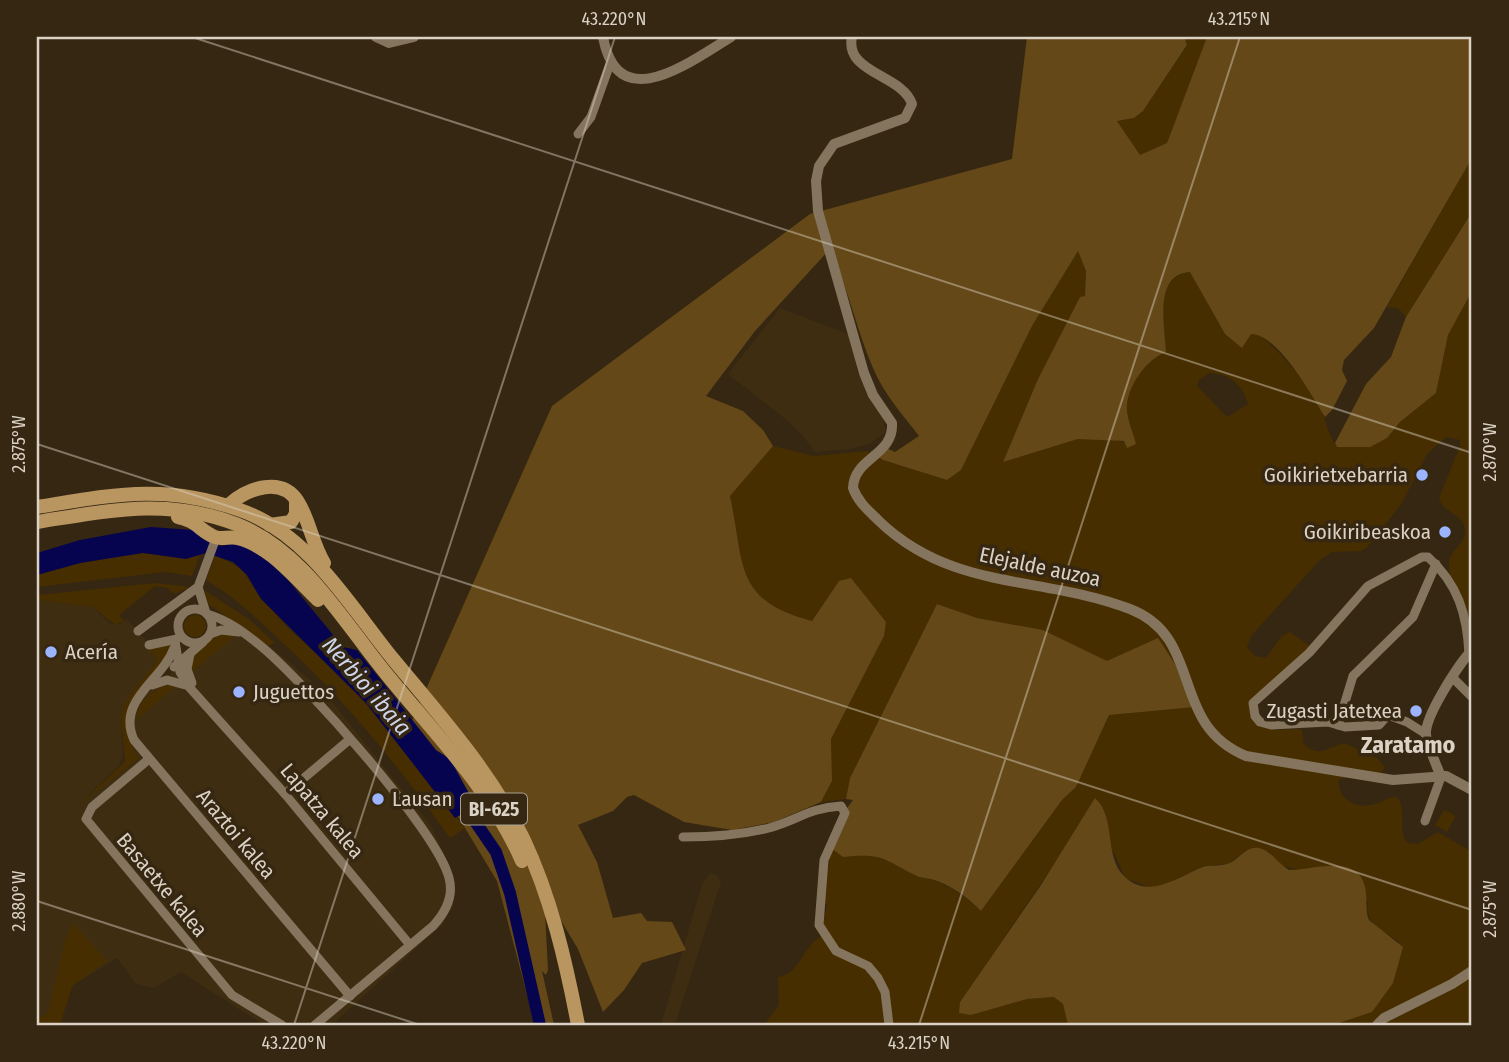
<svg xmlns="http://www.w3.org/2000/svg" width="1509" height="1062" viewBox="0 0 1509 1062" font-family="'Fira Sans Condensed',sans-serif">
	<rect width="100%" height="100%" fill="#352712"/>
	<!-- built -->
	<g fill="#3e2d11">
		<path d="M780 308 848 334 858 373 883 417 886 432 871 443 851 449 815 452 802 435 784 418 728 374Z"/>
		<path d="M37 600 93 607 110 624H120L127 619 163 660 134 690 121 715 123 756 118 767 84 799 138 759 127 735 125 713 134 695 157 686 204 643 237 624 281 655 325 693 431 826 454 877 453 906 442 925 332 1025H264L181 972 154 988 136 984 117 958 72 986 60 1025H37Z"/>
		<path d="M710 873 716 874 721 882 675 1025H661L702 884Z"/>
	</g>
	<!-- green -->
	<g fill="#472e00" fill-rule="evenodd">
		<path d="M1184 37H1207L1167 143 1140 155 1117 121 1134 118 1143 111 1187 46Z"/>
		<path d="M1472 158V212L1406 317 1398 308 1387 307Z"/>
		<path d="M1078 250 1086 271 1085 297H1080L1038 379 1003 462 1078 439 1099 438 1135 444C1133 432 1126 417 1127 405 1129 384 1147 359 1166 352 1165 326 1153 275 1190 272L1225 334 1241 347 1251 334H1257C1278 347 1317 394 1324 417 1328 429 1329 436 1337 447L1387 438 1400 422 1436 393 1448 335 1472 291V641C1464 618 1449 589 1449 563 1449 549 1470 543 1464 525 1459 513 1443 512 1439 498L1460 446V440L1446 437 1427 454 1402 503 1370 544 1362 551 1332 552 1319 561 1251 636 1247 647 1255 656 1266 658 1282 636 1290 632 1310 646 1293 664 1250 702 1260 724 1276 730 1302 729 1303 743C1319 759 1326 748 1344 743L1377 758 1385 767 1381 773 1339 779C1336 799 1357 810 1375 804 1384 802 1388 796 1397 797 1408 810 1396 831 1408 843L1418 844 1438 832 1472 852V1025H1333L1372 1012 1380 998 1399 942C1383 930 1364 924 1368 902L1300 870 1282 866 1268 851H1245L1228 864 1203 866 1166 884 1150 887 1125 878 1114 852 1057 860 960 1002 970 1015 1027 999 1054 997 1063 1004 1068 1025H764L779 1005 778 977C799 975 803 947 820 937L827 905 823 902 831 848 843 857C883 853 881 858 915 875 921 879 929 878 936 881 953 888 967 898 981 911L1062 800 1076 787 1109 715 1194 707 1043 630 977 618 937 604 850 778 846 799 821 802 832 781 831 739 884 636 886 622 856 588 839 581 812 621C733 600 745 565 730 496L773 446 814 456 867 451 883 460 947 480 961 470 1032 326ZM1209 373C1230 374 1242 384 1248 404L1227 417 1197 386 1199 380Z"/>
		<path d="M201 552 192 576 165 572 37 587V575C71 566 107 554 143 553 168 553 176 563 201 552Z"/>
		<path d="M215 555 241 568 257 593 288 628 348 682 465 828 450 838C399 767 348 703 284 644 256 618 239 600 206 580Z"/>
		<path d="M155 583 190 587 175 594 167 588 155 586 119 615 124 621 115 625 93 607 37 600V595Z"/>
		<path d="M204 590 250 620 275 643 268 646 208 604Z"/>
		<circle cx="195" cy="626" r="11"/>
		<path d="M223 634 235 636 192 672C191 651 206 642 223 634Z"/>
		<path d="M170 645C154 699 104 686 138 759L76 807 125 762 121 715 127 699 158 660 149 650Z"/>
		<path d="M167 685 176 686 136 720C139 701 149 692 167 685Z"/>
		<path d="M1444 810 1456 816 1447 832 1435 825Z"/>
		<path d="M73 923 107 961 72 986 60 1025H37V1019L48 1013 64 944Z"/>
	</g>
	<!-- forest -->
	<g fill="#654817">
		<path d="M1027 37H1184L1187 45 1143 111 1134 118 1117 121 1140 155 1167 143 1207 37H1472V158L1374 328 1344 360 1342 370 1347 381 1332 410 1325 417C1312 396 1278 334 1251 334L1242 348 1225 334 1190 272C1153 274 1165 327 1166 352 1147 359 1129 384 1127 405 1126 417 1133 432 1136 444L1127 448 1124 441 1078 439 1003 462 1038 379 1080 297 1085 296 1086 271 1078 251 1032 326 961 470 947 480 883 460 870 452 882 446 895 452 919 436C902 414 884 394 873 368 856 329 849 288 829 250L755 331 706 396 743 411 763 430 773 446 730 496C745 565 733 600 812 621L839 581 851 578 886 622 884 636 831 739 832 781 821 802 774 822 732 830 684 822 634 795 627 797 613 811 578 825 597 862 613 918 641 913 647 921 672 922 686 950 642 963 624 990 603 1012 578 949 557 914 545 913 548 970 546 975 542 971 554 1025H535L497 881 407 732 552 406 810 214 1012 159Z"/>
		<path d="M1472 212V291L1448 335 1436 393 1400 422 1387 438 1370 447H1337L1335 443 1366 384 1391 357 1406 317Z"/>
		<path d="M937 604 977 618 1043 630 1107 661 1158 638 1186 681 1195 707 1109 715 1076 787 1062 800 981 911C967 897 950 884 931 879 925 878 920 878 915 875 881 858 883 853 843 857L831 848 834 826 853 800 846 799 850 778Z"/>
		<path d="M1095 798C1117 818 1103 857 1125 877 1148 899 1177 878 1200 868 1208 864 1218 867 1227 864 1239 861 1244 846 1259 848 1272 851 1278 864 1289 870 1311 870 1353 855 1363 881 1369 894 1364 909 1369 920L1403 947 1393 983 1372 1012 1333 1025H1068L1063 1004 1054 997 1027 999 971 1015 959 1013 960 1002 1041 885Z"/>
	</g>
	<!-- water -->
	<path fill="#07044f" d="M151 527 193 530 203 539 221 546 238 542 268 561 288 580 343 647 357 650 436 750 450 759 476 806 455 818 367 704 261 599 247 575 233 562 206 553 186 559 143 553 80 563 37 575V553L80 540Z"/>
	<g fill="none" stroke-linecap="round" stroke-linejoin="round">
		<!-- river -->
		<path stroke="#07044f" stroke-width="12" d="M459 798 496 852 510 893 540 1025"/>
		<!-- minor -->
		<g stroke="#85755e" stroke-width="9">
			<path d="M578 134 591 117 610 64"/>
			<path d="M198 587 206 613"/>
			<circle cx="195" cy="626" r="17"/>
			<path d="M207 614C228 620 245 633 262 647 303 681 437 830 449 878 454 896 445 913 433 926L315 1025"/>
			<path d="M138 631 198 587 216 538"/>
			<path d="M210 634 221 630 239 632"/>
			<path d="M175 641 180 672 190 688 285 794 410 945"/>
			<path d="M149 645 177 639"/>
			<path d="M174 648C162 681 116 700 134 740L350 996"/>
			<path d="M190 654 187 669 192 683"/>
			<path d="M174 667 203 642"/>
			<path d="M1453 678 1472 697"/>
			<path d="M152 685 167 680 189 686"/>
			<path d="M1338 725 1353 676 1413 617 1436 564"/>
			<path d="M1426 734 1407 722 1388 715 1379 725 1345 727 1328 722 1271 725 1260 722 1255 716 1253 703 1309 653 1368 586 1422 557H1428C1458 584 1467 614 1469 654"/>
			<path d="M149 759 92 807 86 819 232 995 282 1025"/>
			<path d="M285 794 349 740"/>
			<path d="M1425 821 1441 777"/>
			<path d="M683 837C712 837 741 835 769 828 798 820 809 808 841 806L845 813 824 860 819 925 836 951 868 966 878 978 885 992 889 1025"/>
		</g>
		<!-- tertiary -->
		<g stroke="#85755e" stroke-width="10">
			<path d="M376 37 389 43 414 37"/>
			<path d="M603 37C618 117 688 63 731 37"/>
			<path d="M852 37C844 73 903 75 912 104L905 118 834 144 819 166 816 181 818 211 864 373 873 395 892 423C894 456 854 457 853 488 858 502 869 511 879 521 953 592 1042 575 1130 609 1205 638 1168 724 1246 756L1393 780 1446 776 1472 790"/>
			<path d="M1441 777C1436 764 1429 749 1426 735 1424 717 1459 664 1472 650"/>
			<path d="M1377 1025 1384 1018 1452 984 1472 971"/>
		</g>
		<!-- primary -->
		<g stroke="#b99660" stroke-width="14">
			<path d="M230 504C248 488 282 476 298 502 309 519 312 543 324 563"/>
			<path d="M37 507C112 495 164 483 240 510 309 534 349 605 393 659 440 716 490 771 523 838 551 897 566 962 578 1025"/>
			<path d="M178 517C196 520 201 532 215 537 221 540 230 536 237 538 269 545 295 578 318 600"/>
			<path d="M37 522C108 511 166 497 236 524 304 550 344 623 388 676 436 735 492 791 522 861"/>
			<path d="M270 525 291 522 296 514V501"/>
		</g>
	</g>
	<!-- ticks -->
	<path fill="none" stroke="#dbd2c5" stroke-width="2" stroke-opacity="0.45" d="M192 37 1472 453M37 444 1472 910M37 901 420 1025M294 1025 615 37M919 1025 1240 37"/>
	<!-- markers -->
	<g fill="#9bb4fd" stroke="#352712" stroke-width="2.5">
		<circle cx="1422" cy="475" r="7"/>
		<circle cx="1445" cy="532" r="7"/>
		<circle cx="51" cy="652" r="7"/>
		<circle cx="239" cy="692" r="7"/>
		<circle cx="1416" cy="711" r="7"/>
		<circle cx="378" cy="799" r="7"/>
	</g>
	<g text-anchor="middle" stroke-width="7" stroke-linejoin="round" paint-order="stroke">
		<!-- shield labels -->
		<rect fill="#352712" stroke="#a99f8f" stroke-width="2" x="461" y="793.5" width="66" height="31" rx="5"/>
		<g font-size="19" font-weight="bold" fill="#dbd2c5">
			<text x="494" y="816">BI-625</text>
		</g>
		<!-- poi labels -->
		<g font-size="21" fill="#dbd2c5" stroke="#352712" text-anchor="end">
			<text x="1408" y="482">Goikirietxebarria</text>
			<text x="1431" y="539">Goikiribeaskoa</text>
			<text x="65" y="659" text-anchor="start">Acería</text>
			<text x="253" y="699" text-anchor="start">Juguettos</text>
			<text x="1402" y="718">Zugasti Jatetxea</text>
			<text x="392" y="806" text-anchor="start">Lausan</text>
		</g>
		<!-- street labels -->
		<g font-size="21" fill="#dbd2c5" stroke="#352712">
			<text transform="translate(1040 567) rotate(12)" y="7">Elejalde auzoa</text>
			<text transform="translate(322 811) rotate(50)" y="7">Lapatza kalea</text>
			<text transform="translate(236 834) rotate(50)" y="7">Araztoi kalea</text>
			<text transform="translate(162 885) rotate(50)" y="7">Basaetxe kalea</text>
		</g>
		<!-- water labels -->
		<g font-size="23" font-style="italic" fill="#cdd6eb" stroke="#352712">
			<text transform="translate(367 686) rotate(49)" y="8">Nerbioi ibaia</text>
		</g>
		<!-- quarter labels -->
		<g font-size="24" font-weight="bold" fill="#dbd2c5" stroke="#352712">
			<text x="1408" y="753">Zaratamo</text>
		</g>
	</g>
	<!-- border -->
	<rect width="1509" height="1062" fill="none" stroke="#352712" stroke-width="77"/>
	<rect x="38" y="38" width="1432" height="986" fill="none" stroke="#dbd2c5" stroke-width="2.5"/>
	<g font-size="18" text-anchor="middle" fill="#dbd2c5">
		<text x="614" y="25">43.220°N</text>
		<text x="1239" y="25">43.215°N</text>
		<text transform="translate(19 444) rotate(-90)" y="6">2.875°W</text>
		<text transform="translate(1490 452) rotate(-90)" y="6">2.870°W</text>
		<text transform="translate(19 901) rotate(-90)" y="6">2.880°W</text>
		<text transform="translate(1490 909) rotate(-90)" y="6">2.875°W</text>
		<text x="294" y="1049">43.220°N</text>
		<text x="919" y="1049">43.215°N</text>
	</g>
</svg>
